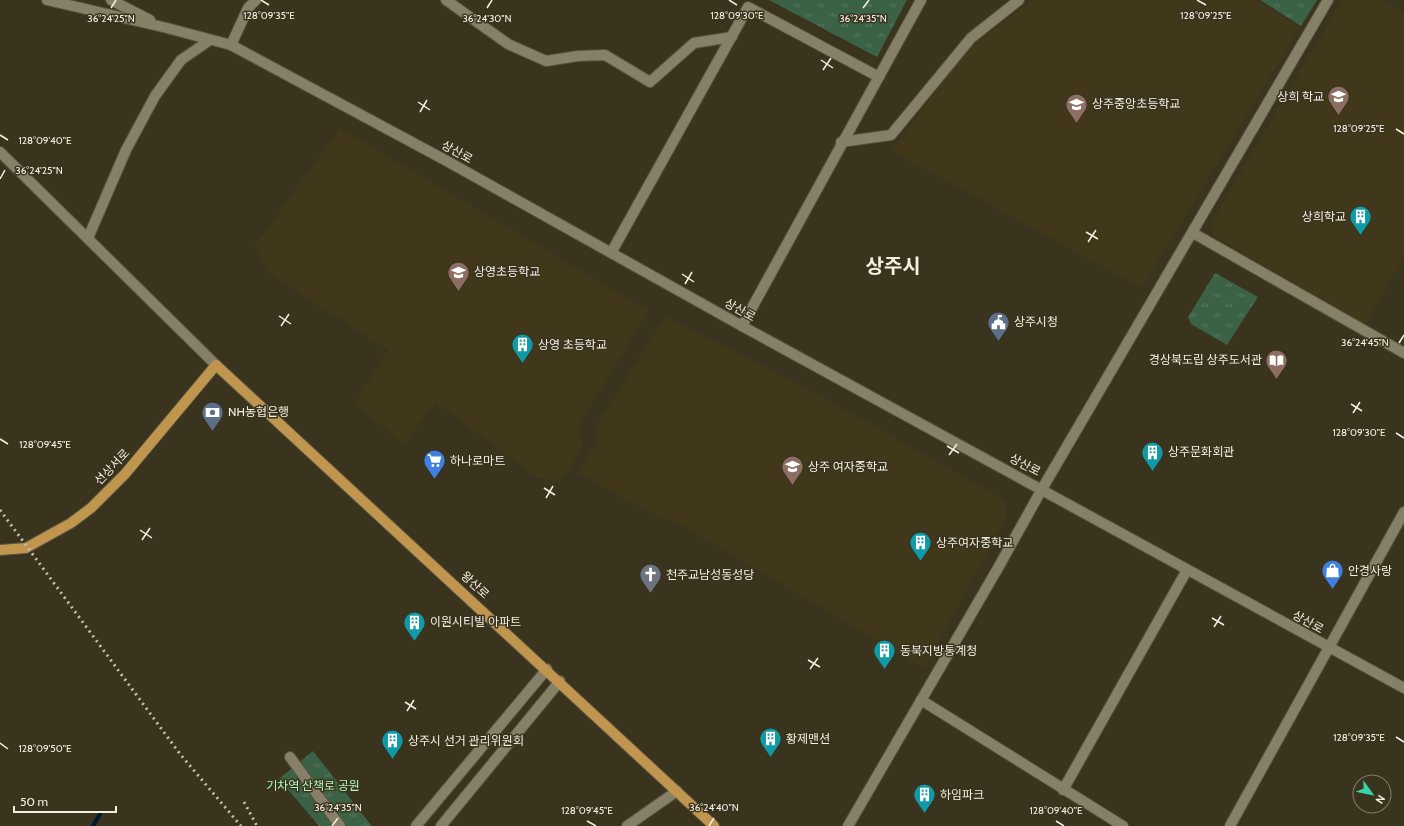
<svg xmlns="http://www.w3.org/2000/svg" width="1404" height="826" viewBox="0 0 1404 826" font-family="Cabin,'Noto Sans KR',sans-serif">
	<defs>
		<pattern id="park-tufts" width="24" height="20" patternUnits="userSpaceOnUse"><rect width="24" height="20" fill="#3b6245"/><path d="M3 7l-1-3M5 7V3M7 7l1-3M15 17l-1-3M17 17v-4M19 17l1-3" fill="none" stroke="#587960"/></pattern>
	</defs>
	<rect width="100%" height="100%" fill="#3a331e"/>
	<!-- built -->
	<g fill="#41381b">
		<path d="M1033 0H1256L1300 28 1142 288 892 151 964 52Z"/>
		<path d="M1342 0H1383L1404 12V257L1365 325 1214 236 1211 223Z"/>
		<path d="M340 128 649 311 579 424 582 450 560 482 537 477 436 403 403 444 355 403 388 350 269 273 254 247Z"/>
		<path d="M665 317 752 360 839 406 1004 500 1007 517 924 668 680 524 657 516 578 473 597 441 596 426Z"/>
	</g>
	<!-- park -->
	<g fill="url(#park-tufts)">
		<path d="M769 0H907L877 57Z"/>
		<path d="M1260 0H1317L1301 26Z"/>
		<path d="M1215 273 1258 297 1227 345 1191 324 1188 317Z"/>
		<path d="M313 751 371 825 373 826H319L279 779Z"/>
	</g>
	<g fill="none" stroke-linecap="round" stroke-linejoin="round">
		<!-- stream -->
		<path stroke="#001a32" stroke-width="4" d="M93 826 100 814"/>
		<defs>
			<g id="minor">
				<path d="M47 0 167 28 231 45 445 160 742 326 1404 688"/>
				<path d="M111 0 150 20"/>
				<path d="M446 0 508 44 546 61 578 56 605 55 650 82 694 43 732 37"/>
				<path d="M231 45 248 8 256 0"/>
				<path d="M841 142 891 135 971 38 1019 0"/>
				<path d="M0 152 216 365"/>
				<path d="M1193 233 1404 353"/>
				<path d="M88 238 126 150 155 96 181 60 210 40"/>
				<path d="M611 253 748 7 879 77"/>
				<path d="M742 326 921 0"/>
				<path d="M921 700 1123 826"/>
				<path d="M290 757 340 826"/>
				<path d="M1063 790 1187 570"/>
				<path d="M416 826 547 669"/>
				<path d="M441 826 560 681"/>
				<path d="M627 826 677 791"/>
				<path d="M848 826 998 568 1042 489 1328 0"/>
				<path d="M1230 826 1404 512"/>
			</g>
			<path id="major" d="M0 550 26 548 71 523 91 508 125 474 216 365 714 826"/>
		</defs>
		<!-- minor casing -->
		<use href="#minor" stroke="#58523f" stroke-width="12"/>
		<!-- major casing -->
		<use href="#major" stroke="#58523f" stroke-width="12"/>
		<!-- minor -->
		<use href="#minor" stroke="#878068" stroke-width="10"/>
		<!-- major -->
		<use href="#major" stroke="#c0954e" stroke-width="10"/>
		<!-- rail -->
		<g stroke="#c5c0b1" stroke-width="3" stroke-dasharray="2 4" stroke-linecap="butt">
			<path d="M0 510 180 754 241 826"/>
			<path d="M244 802 257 826"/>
		</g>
	</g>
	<!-- ticks -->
	<path fill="none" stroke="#f3efe2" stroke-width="1.5" d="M261 0 269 5M729 0 737 5M1197 0 1206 5M111 8 116 0M487 8 492 0M863 8 869 0M821 60 833 68M823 70 831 58M418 102 430 110M420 112 427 100M1396 129 1404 134M0 135 8 140M0 179 5 170M1086 232 1098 239M1088 242 1096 230M682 274 694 282M685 284 692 272M279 316 291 324M281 326 289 314M1399 343 1404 335M1351 404 1362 411M1353 413 1360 402M1396 433 1404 438M0 439 8 444M947 446 959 453M949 455 957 444M544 488 555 495M546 498 553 486M140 530 152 538M142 540 150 528M1212 618 1224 625M1214 627 1221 616M808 660 820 667M810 669 818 658M405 702 416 709M407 711 414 700M1396 737 1404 742M0 743 8 749M587 821 596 826M1056 821 1064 826M332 826 338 818M709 826 714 818"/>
	<!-- icons -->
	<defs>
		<symbol id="school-pin" viewBox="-11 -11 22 30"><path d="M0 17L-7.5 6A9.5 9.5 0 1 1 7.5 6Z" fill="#8d6e63" stroke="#3a331e"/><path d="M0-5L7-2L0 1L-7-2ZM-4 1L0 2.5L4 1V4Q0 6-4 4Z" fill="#fff"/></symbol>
		<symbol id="building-pin" viewBox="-11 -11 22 30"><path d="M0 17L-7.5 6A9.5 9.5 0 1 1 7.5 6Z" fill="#0f9aa8" stroke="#3a331e"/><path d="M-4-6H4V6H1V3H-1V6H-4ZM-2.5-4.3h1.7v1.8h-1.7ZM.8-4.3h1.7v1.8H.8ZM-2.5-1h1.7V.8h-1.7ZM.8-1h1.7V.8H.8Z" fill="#fff"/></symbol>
		<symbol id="civic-pin" viewBox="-11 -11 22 30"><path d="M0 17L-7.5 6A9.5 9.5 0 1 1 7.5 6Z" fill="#5c6f8a" stroke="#3a331e"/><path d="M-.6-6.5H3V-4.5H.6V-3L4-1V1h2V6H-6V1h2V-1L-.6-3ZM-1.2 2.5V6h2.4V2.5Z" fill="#fff"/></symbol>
		<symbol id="library-pin" viewBox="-11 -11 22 30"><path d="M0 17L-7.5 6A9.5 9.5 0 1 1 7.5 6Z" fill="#8d6e63" stroke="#3a331e"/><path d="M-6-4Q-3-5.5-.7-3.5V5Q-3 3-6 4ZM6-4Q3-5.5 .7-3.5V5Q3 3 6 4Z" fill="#fff"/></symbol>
		<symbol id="bank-pin" viewBox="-11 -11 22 30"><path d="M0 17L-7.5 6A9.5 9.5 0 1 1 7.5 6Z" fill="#5c6f8a" stroke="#3a331e"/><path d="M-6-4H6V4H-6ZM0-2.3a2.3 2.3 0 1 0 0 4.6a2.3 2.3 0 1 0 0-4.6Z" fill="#fff"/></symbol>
		<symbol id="supermarket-pin" viewBox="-11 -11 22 30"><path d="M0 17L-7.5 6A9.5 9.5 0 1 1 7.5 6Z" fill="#3f7fe0" stroke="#3a331e"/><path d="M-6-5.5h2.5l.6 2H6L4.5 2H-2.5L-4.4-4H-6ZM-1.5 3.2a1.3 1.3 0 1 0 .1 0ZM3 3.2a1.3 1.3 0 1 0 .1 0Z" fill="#fff"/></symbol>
		<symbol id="shop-pin" viewBox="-11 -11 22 30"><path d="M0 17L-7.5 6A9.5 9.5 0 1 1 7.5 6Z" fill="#3f7fe0" stroke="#3a331e"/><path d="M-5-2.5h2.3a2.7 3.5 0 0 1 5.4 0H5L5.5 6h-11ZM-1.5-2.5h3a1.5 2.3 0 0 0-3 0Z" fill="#fff"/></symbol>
		<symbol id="church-pin" viewBox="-11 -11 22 30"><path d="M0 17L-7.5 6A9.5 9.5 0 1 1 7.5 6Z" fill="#6b7280" stroke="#3a331e"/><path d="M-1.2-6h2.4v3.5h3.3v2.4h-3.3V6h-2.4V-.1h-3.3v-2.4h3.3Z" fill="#fff"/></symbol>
	</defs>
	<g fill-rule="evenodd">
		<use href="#school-pin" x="1326" y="84" width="25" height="34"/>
		<use href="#school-pin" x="1064" y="92" width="25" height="34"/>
		<use href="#building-pin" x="1348" y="204" width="25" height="34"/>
		<use href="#school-pin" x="446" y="260" width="25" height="34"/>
		<use href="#civic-pin" x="986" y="310" width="25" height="34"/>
		<use href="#building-pin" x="510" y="332" width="25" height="34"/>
		<use href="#library-pin" x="1264" y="348" width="25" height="34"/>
		<use href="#bank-pin" x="200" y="400" width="25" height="34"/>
		<use href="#building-pin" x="1140" y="440" width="25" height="34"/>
		<use href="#supermarket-pin" x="422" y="448" width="25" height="34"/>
		<use href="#school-pin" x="780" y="454" width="25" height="34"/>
		<use href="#building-pin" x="908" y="530" width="25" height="34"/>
		<use href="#shop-pin" x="1320" y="558" width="25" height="34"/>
		<use href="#church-pin" x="638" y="562" width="25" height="34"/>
		<use href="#building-pin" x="402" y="610" width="25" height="34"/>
		<use href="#building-pin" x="872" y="638" width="25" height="34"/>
		<use href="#building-pin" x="758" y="726" width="25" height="34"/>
		<use href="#building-pin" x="380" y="728" width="25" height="34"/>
		<use href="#building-pin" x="912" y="782" width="25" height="34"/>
	</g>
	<g text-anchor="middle" stroke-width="3" stroke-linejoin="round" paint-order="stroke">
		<!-- poi labels -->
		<g font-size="12" fill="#f3efe2" stroke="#3a331e" text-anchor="start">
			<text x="1324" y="101" text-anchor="end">상희 학교</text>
			<text x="1092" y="108">상주중앙초등학교</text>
			<text x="1346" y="221" text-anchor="end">상희학교</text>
			<text x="474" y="276">상영초등학교</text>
			<text x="1014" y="326">상주시청</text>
			<text x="538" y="349">상영 초등학교</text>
			<text x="1262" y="364" text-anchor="end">경상북도립 상주도서관</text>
			<text x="228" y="416">NH농협은행</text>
			<text x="1168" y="456">상주문화회관</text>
			<text x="450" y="465">하나로마트</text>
			<text x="808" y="471">상주 여자중학교</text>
			<text x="936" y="547">상주여자중학교</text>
			<text x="1348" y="575">안경사랑</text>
			<text x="666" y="579">천주교남성동성당</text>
			<text x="430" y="626">이원시티빌 아파트</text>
			<text x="900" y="655">동북지방통계청</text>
			<text x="786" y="743">황제맨션</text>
			<text x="408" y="745">상주시 선거 관리위원회</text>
			<text x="940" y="799">하임파크</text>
		</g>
		<!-- street labels -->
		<g font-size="12" fill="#f3efe2" stroke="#3a331e">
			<text transform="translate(457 152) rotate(29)" y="4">상산로</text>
			<text transform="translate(740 310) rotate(29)" y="4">상산로</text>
			<text transform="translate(1025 465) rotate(28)" y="4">상산로</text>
			<text transform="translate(112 467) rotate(-47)" y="4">선상서로</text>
			<text transform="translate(475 585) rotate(43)" y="4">왕산로</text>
			<text transform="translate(1308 622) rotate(29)" y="4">상산로</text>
		</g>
		<!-- park labels -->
		<g font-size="12" fill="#aef8c0" stroke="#3a331e">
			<text x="313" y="790">기차역 산책로 공원</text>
		</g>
		<!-- town labels -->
		<g font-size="20" font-weight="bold" fill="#f3efe2" stroke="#3a331e">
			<text x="893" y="273">상주시</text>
		</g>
	</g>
	<g font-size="10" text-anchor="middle" fill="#f3efe2" stroke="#3a331e" stroke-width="3" stroke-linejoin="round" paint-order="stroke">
		<text x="269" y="19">128°09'35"E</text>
		<text x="737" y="19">128°09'30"E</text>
		<text x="1206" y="19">128°09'25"E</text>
		<text x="111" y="22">36°24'25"N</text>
		<text x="487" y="22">36°24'30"N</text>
		<text x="863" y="22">36°24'35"N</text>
		<text x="1359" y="132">128°09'25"E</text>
		<text x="45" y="144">128°09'40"E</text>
		<text x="39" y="174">36°24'25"N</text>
		<text x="1365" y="346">36°24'45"N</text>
		<text x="1359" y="436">128°09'30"E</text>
		<text x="45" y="448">128°09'45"E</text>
		<text x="1359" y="741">128°09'35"E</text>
		<text x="45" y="752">128°09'50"E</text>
		<text x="338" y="811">36°24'35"N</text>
		<text x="714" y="811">36°24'40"N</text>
		<text x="587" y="814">128°09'45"E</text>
		<text x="1056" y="814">128°09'40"E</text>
	</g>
	<!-- north arrow -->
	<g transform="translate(1372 794) rotate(123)"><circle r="19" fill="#3a331e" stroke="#847e6c"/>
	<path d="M0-3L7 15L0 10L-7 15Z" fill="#33d4a8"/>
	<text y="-6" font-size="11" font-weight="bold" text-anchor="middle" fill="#f3efe2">N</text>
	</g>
	<!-- scale -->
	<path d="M14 806v6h102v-6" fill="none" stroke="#f3efe2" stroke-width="2"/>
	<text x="20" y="806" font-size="12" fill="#f3efe2" stroke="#3a331e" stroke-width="3" paint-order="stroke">50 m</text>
</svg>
